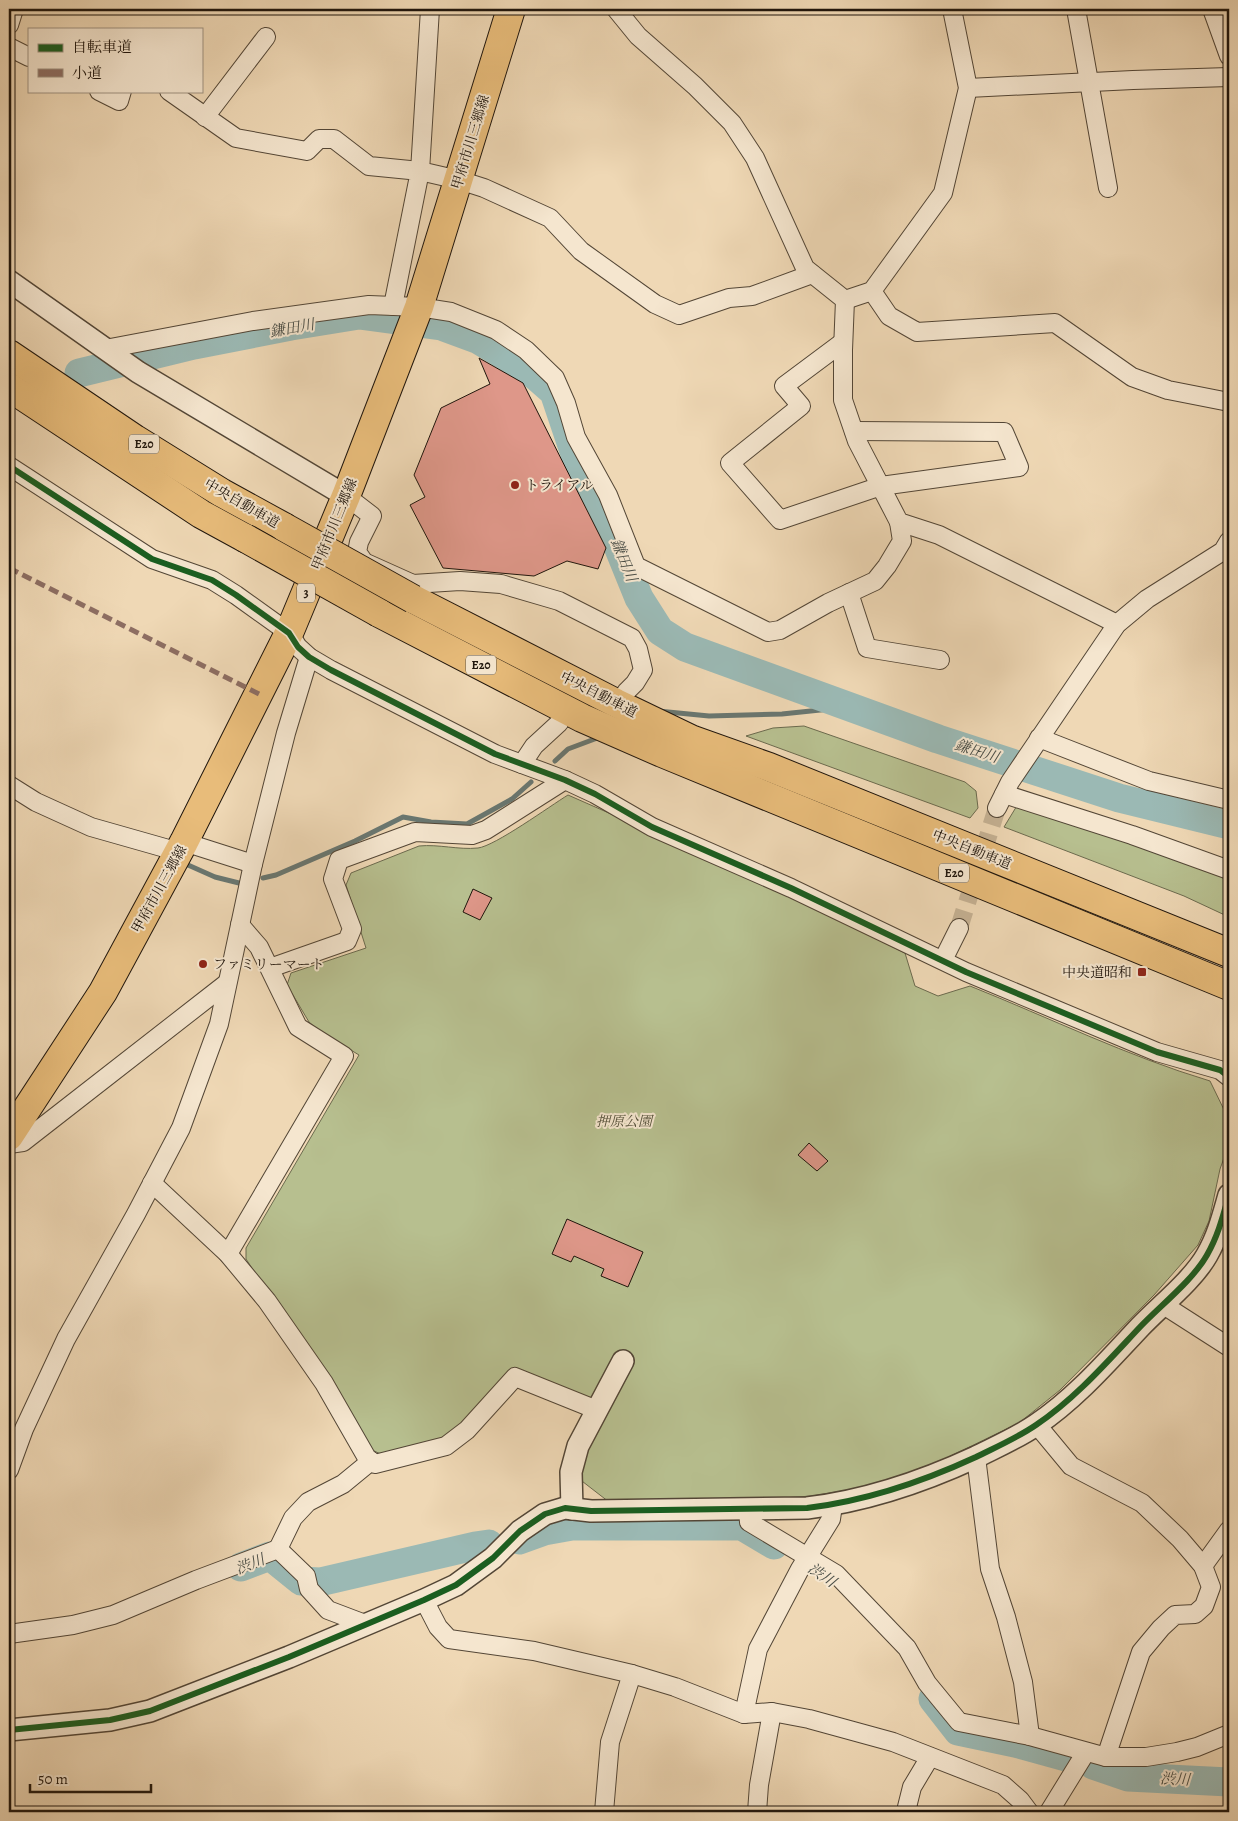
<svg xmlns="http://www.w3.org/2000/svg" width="1238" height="1821" viewBox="0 0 1238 1821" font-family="Alegreya,'Noto Serif JP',serif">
	<rect width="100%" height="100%" fill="#efd8b5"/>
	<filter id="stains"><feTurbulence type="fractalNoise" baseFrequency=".004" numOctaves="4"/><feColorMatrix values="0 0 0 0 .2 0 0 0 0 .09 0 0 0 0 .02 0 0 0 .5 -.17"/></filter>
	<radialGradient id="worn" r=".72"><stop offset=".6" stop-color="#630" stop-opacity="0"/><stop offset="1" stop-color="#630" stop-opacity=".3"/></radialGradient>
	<!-- green -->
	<g fill="#b7bf8f" stroke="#6b6a4e">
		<path d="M804 726 965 782 976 791 978 808 970 818 746 736 773 728Z"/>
		<path d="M568 795 627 821 650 836 775 889 905 953 915 986 938 996 970 986C1050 1018 1127 1056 1210 1081L1229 1120V1144L1220 1169 1209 1221 1198 1245 1154 1295 1060 1390 1019 1423 930 1466 894 1479 854 1489 812 1496 765 1499 609 1502 578 1478V1456L608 1406 515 1371 442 1444 383 1455 372 1450 317 1359 277 1306 246 1259V1248L359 1055 318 1030 309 1022 287 985 291 973 366 948 346 885 351 873 419 846C439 844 458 850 478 848 495 846 550 806 568 795Z"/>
		<path d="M1018 804 1171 853 1229 879V917L1184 896 1004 827Z"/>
	</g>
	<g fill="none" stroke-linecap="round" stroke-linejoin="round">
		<!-- stream -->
		<g stroke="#697771" stroke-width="5">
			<path d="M658 711 709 716 782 714 849 707"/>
			<path d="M555 761 568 749 600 737"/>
			<path d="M188 865 215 877 239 883"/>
			<path d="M263 878 276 875 355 841 403 817 431 822 467 824 512 799 531 782"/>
		</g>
		<!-- river -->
		<g stroke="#9bb9b4" stroke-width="29">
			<path d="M79 373 194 345 291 326 359 315 441 326 479 340 530 371 554 392 578 463 602 507 639 598 660 631 685 647 938 739 1119 798 1229 825"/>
			<path d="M519 1540 544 1531 572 1526H742L774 1545"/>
			<path d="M241 1567 270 1556 301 1581 320 1582 475 1546 489 1544"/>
			<path d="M933 1699 958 1731 1015 1743 1066 1757"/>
			<path d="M1093 1765 1128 1777 1229 1782"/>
		</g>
	</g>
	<!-- building -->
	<g fill="#de9789" stroke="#1f150c">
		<path d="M479 358 523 383 606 548 598 569 567 561 534 576 443 568 410 505 425 497 414 475 441 408 490 384Z"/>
		<path d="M473 889 492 898 480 920 463 912Z"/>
		<path d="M809 1143 828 1161 817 1171 798 1155Z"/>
		<path d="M567 1219 643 1252 628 1287 601 1276 604 1269 574 1256 571 1262 552 1254Z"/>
	</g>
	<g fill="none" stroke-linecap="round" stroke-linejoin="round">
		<!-- minor-tunnel -->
		<path stroke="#c5b193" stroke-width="18" stroke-dasharray="18 9" stroke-linecap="butt" d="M959 928 997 808"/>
		<defs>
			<g id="minor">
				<path d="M430 9 420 171 459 180 484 188 550 218 581 251 655 304 679 315 729 298 752 296 812 274"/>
				<path d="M616 9 638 36 695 86 732 123 755 158 805 268 845 300 843 350V400L857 441 899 522 939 535 1117 624"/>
				<path d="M1076 9 1108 188"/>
				<path d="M1212 9 1229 56"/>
				<path d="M9 25 14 9"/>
				<path d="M9 47 29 57"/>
				<path d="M968 88 1133 80 1229 77"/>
				<path d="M99 91 119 101 122 91"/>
				<path d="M169 91 236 138 307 151 319 139H334L369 166 420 171 393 306"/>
				<path d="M205 117 266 37"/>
				<path d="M872 291 889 316 917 332 1055 323 1132 377 1168 390 1229 402"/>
				<path d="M845 300 872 291 943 193 968 88 952 9"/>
				<path d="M843 342 784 386 801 406 730 463 780 520 881 486 1019 467 1004 432 854 431"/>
				<path d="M105 349 253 321 369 305 419 307 451 312 496 330 526 350 555 378 566 403 576 437 608 495 636 566 768 632 780 630 828 603 875 581 887 566 902 541 899 522"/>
				<path d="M9 466 152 559 212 580 236 595 289 633 298 647 309 657 331 670 495 754 565 780 595 794 652 827 791 888 966 972 1157 1052 1220 1070 1229 1077"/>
				<path d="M346 496 372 516 359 542 357 552 364 562 413 584 460 581 501 584 559 601 632 638 638 649 643 670 635 683 626 692"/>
				<path d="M849 593 867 648 940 660"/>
				<path d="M1039 738 1149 781 1229 800"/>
				<path d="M522 764 534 746 559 723"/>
				<path d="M9 785 36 802 91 827 179 852"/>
				<path d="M1004 794 1132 835 1229 870"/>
				<path d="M997 808 1010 782 1117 624 1147 599 1223 551 1229 541"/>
				<path d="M184 842 253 864"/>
				<path d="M943 960 959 928"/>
				<path d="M270 968 347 941 352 929 333 879 339 860 415 832 472 835 486 830 565 780"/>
				<path d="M9 1144 23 1142 227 983"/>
				<path d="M152 1183 228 1254 267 1301 324 1383 367 1458 375 1464 446 1446 467 1430 515 1377 597 1410"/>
				<path d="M228 1254 344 1056 298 1027 259 947 240 925"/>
				<path d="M1162 1304 1229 1347"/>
				<path d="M1037 1425 1071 1466 1142 1503 1180 1539 1203 1566 1211 1587 1204 1606 1195 1614 1175 1615 1161 1628 1141 1652 1106 1757"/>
				<path d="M976 1457 990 1569 1006 1617 1023 1682 1030 1736"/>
				<path d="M9 1470 24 1429 66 1339 136 1214 181 1128 219 1024 253 864 286 733 309 657"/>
				<path d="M748 1510 749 1522 836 1574 907 1648 927 1683 959 1722 1030 1736 1106 1757H1146L1177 1752 1197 1747 1229 1734"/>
				<path d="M278 1549 293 1518 308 1502 343 1484 371 1461"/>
				<path d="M1203 1566 1229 1530"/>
				<path d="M424 1600 438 1627 449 1639 534 1651 632 1674 675 1687 744 1714 772 1712 809 1719 893 1742 1003 1785 1020 1800 1029 1812"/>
				<path d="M9 1634 73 1625 113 1615 196 1580 278 1549 306 1576 309 1589 328 1610 365 1624"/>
				<path d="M744 1714 758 1649 800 1569 831 1519 833 1505"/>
				<path d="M604 1812 610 1742 632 1674"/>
				<path d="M757 1812 759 1785 772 1712"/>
				<path d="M910 1812 907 1807 912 1787 930 1757"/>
				<path d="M1049 1812 1086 1752"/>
			</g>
			<g id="tertiary">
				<path d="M9 281 138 372 346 496"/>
				<path d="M572 1509 571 1472 578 1446 623 1361"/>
				<path d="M9 1730 110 1720 150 1711 289 1657 424 1600 456 1585 493 1558 520 1531 545 1514 565 1508 591 1511 807 1508C866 1501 922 1482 976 1457 996 1447 1017 1438 1036 1425 1075 1399 1108 1361 1140 1327 1160 1306 1193 1280 1207 1255 1218 1236 1223 1216 1229 1195"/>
			</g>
			<path id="primary" d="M9 1136 103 992 184 842 289 633 346 496 419 307 511 9"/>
			<g id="motorway">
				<path d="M9 354 135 439 222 493 284 527"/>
				<path d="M9 387 201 514 245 538"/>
				<path d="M413 599 616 703 693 740 769 767 1229 953"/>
				<path d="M379 613 582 718 662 753 1229 986"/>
			</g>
		</defs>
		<!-- minor casing -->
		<use href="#minor" stroke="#534636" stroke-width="20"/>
		<!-- tertiary casing -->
		<use href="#tertiary" stroke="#534636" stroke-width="24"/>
		<!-- primary casing -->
		<use href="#primary" stroke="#1f150c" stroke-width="30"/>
		<!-- motorway casing -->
		<use href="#motorway" stroke="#1f150c" stroke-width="30"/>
		<!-- minor -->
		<use href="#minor" stroke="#f5e6cf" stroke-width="18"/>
		<!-- tertiary -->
		<use href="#tertiary" stroke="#f5e6cf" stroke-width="21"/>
		<!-- primary -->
		<use href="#primary" stroke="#e8bc7a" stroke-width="28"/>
		<!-- motorway -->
		<use href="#motorway" stroke="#e8bc7a" stroke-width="28"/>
		<defs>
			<g id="motorway-bridge">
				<path d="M284 527 413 599"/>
				<path d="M245 538 379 613"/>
			</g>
		</defs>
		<!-- motorway-bridge casing -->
		<use href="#motorway-bridge" stroke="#1f150c" stroke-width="30" stroke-linecap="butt"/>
		<!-- motorway-bridge -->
		<use href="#motorway-bridge" stroke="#e8bc7a" stroke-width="28"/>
		<!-- quiet -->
		<path stroke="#8d6e63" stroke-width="5" stroke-dasharray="10 5" stroke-linecap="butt" d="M9 568 259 694"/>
		<defs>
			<g id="cycleway">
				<path d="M9 466 152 559 212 580 236 595 289 633 298 647 309 657 331 670 495 754 565 780 595 794 652 827 791 888 966 972 1157 1052 1220 1070 1229 1077"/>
				<path d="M9 1730 110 1720 150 1711 289 1657 424 1600 456 1585 493 1558 520 1531 545 1514 565 1508 591 1511 807 1508C866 1501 922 1482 976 1457 996 1447 1017 1438 1036 1425 1075 1399 1108 1361 1140 1327 1160 1306 1193 1280 1207 1255 1218 1236 1223 1216 1229 1195"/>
			</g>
		</defs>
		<!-- cycleway casing -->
		<use href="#cycleway" stroke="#f5e6cf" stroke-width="9"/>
		<!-- cycleway -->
		<use href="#cycleway" stroke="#1b5e20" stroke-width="6"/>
	</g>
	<!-- markers -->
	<g fill="#8f2418" stroke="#f5e6cf" stroke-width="2">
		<circle cx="515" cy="485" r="5"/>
		<circle cx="203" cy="964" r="5"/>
		<rect x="1137" y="967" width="10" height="10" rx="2.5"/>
	</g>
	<g text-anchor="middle" stroke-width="4" stroke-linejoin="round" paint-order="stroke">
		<!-- shield labels -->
		<g fill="#f5e6cf" stroke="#5f5446" stroke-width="1">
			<rect x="129" y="434.5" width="30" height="19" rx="4"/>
			<rect x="297" y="583.5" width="18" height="19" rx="4"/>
			<rect x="466" y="655.5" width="30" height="19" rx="4"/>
			<rect x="939" y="863.5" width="30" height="19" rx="4"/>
		</g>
		<g font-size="12" font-weight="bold" fill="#1f150c">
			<text x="144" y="448">E20</text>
			<text x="306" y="597">3</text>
			<text x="481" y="669">E20</text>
			<text x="954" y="877">E20</text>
		</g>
		<!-- street labels -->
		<g font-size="14" fill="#1f150c" stroke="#f5e6cf">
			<text transform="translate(470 142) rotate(-73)" y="5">甲府市川三郷線</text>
			<text transform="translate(242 503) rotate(30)" y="5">中央自動車道</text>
			<text transform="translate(334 524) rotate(-68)" y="5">甲府市川三郷線</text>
			<text transform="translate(599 694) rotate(27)" y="5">中央自動車道</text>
			<text transform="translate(972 849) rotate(22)" y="5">中央自動車道</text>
			<text transform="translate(159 889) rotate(-61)" y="5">甲府市川三郷線</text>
		</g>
		<!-- poi labels -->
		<g font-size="14" fill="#1f150c" stroke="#f5e6cf" text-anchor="start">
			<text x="525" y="490">トライアル</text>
			<text x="213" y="969">ファミリーマート</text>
			<text x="1132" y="977" text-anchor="end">中央道昭和</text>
		</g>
		<!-- park labels -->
		<g font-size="14" font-style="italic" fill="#54503a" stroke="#f5e6cf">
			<text x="624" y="1126">押原公園</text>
		</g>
		<!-- water labels -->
		<g font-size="15" font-style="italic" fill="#4a4e47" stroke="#f5e6cf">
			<text transform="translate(292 328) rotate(-10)" y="5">鎌田川</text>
			<text transform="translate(624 560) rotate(68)" y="5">鎌田川</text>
			<text transform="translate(977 751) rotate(18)" y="5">鎌田川</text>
			<text transform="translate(250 1564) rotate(-22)" y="5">渋川</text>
			<text transform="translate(822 1575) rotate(35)" y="5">渋川</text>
			<text transform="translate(1175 1779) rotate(3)" y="5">渋川</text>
		</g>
	</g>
	<!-- margin -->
	<rect width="1238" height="1821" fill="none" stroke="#efd8b5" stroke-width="30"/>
	<rect x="10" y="10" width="1218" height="1801" fill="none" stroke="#1f150c" stroke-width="2.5"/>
	<rect x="15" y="15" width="1208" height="1791" fill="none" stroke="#1f150c"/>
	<!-- legend -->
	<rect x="28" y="28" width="175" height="65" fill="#f5e6cf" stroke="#9f9281"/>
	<rect x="38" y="44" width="25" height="8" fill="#1b5e20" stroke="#9f9281"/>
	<text x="72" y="52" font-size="15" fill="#1f150c">自転車道</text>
	<rect x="38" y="69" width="25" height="8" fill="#8d6e63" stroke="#9f9281"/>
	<text x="72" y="78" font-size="15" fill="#1f150c">小道</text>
	<!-- scale -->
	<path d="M30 1784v8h121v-8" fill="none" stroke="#1f150c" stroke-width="2.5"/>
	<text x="38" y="1784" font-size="15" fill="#1f150c" stroke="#f5e6cf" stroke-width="4" paint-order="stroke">50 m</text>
	<rect width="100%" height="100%" filter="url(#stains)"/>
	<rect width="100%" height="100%" fill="url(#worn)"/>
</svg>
